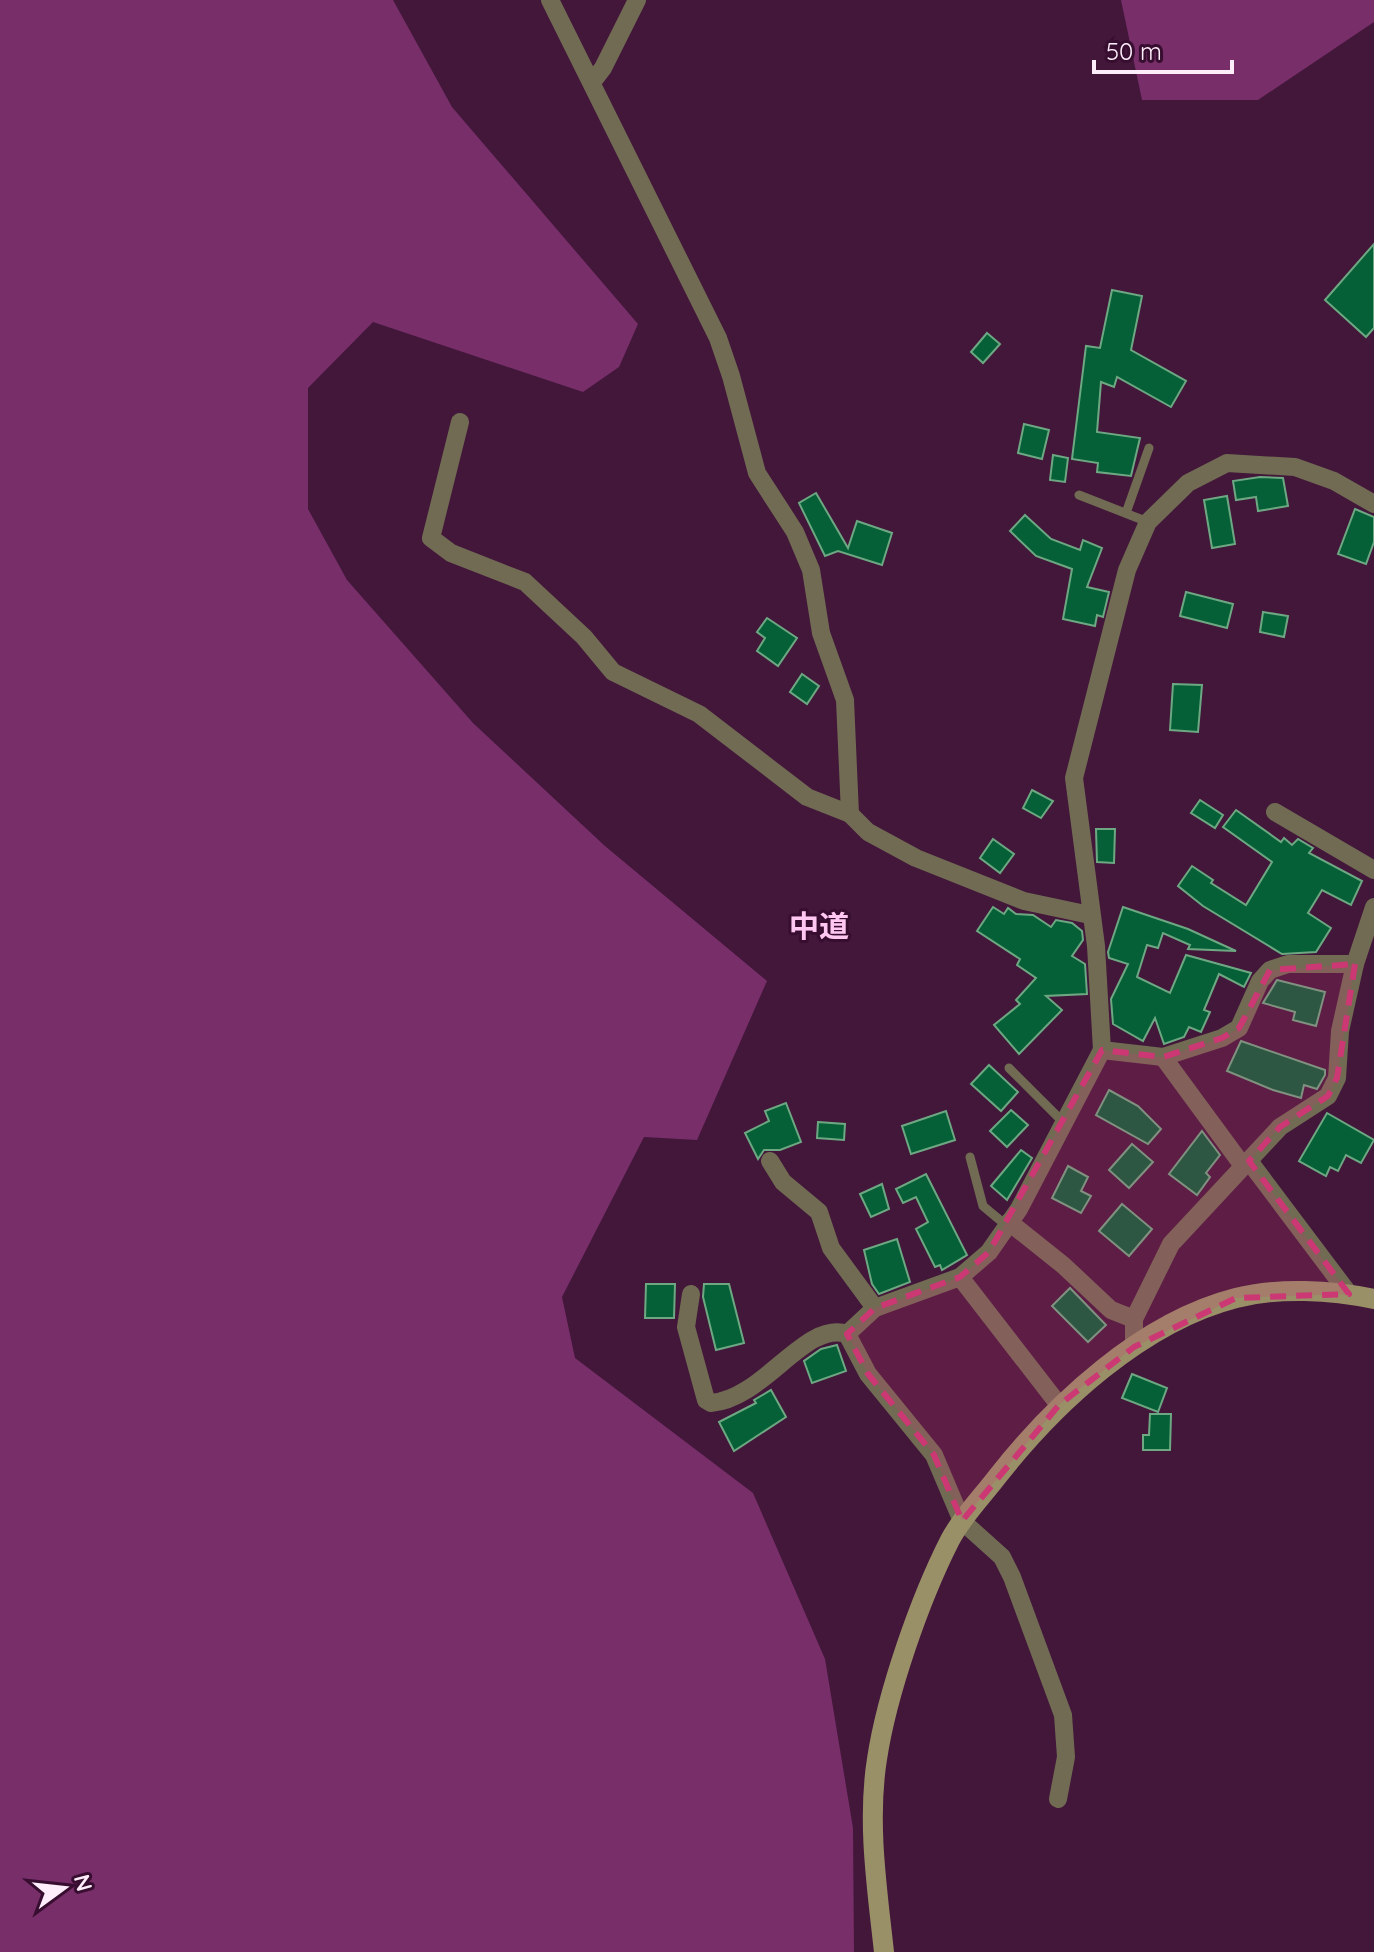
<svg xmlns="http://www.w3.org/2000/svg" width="1374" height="1952" viewBox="0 0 1374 1952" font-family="Quicksand,'Noto Sans JP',sans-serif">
	<rect width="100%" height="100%" fill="#42173a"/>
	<!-- green -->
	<g fill="#772e69">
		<path d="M0 0H393L452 107 638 324 619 367 583 392 373 322 308 388V509L347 580 473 723 605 846 767 981 697 1140 644 1137 562 1297 575 1358 753 1493 825 1659 853 1828 854 1952H0Z"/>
		<path d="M1121 0H1374V22L1258 100H1142Z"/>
	</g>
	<!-- building -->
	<g fill="#056037" stroke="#6da883" stroke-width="2">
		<path d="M1374 244V328L1366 337 1325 300Z"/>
		<path d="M1112 290 1142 296 1131 350 1186 381 1171 407 1117 377 1114 387 1101 382 1097 432 1140 438 1131 476 1097 472 1098 463 1072 459 1086 346 1100 348Z"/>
		<path d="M987 333 1000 344 983 363 971 352Z"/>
		<path d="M1024 424 1049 430 1042 459 1018 453Z"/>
		<path d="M1053 455 1068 458 1065 482 1050 480Z"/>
		<path d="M1260 477 1283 478 1288 506 1258 511 1256 497 1236 500 1233 481Z"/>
		<path d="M816 493 848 548 857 521 892 533 882 565 838 551 825 556 799 503Z"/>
		<path d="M1227 496 1235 544 1212 548 1204 500Z"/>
		<path d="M1355 509 1374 517V542L1366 564 1338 554Z"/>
		<path d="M1025 515 1051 539 1080 550 1083 540 1102 548 1087 587 1109 592 1103 617 1097 615 1095 626 1063 619 1072 569 1036 556 1010 531Z"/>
		<path d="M1186 592 1233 604 1227 628 1180 616Z"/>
		<path d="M1263 612 1288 616 1284 637 1260 632Z"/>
		<path d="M767 618 797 638 778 666 757 651 765 638 757 632Z"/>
		<path d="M802 674 819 686 807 704 790 692Z"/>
		<path d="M1173 684 1202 685 1198 732 1170 730Z"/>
		<path d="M1032 790 1053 801 1041 818 1023 808Z"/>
		<path d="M1200 800 1223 815 1215 828 1191 813Z"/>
		<path d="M1236 810 1281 842 1284 838 1292 845 1298 839 1313 848 1309 853 1362 881 1351 905 1322 890 1308 913 1331 928 1316 952 1282 954 1203 906 1178 886 1192 866 1213 880 1211 883 1246 905 1272 862 1223 827Z"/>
		<path d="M1096 829H1115L1114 863 1097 862Z"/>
		<path d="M993 839 1014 854 1000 873 980 858Z"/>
		<path d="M993 907 1004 914 1008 908 1016 914 1033 915 1051 927 1056 920 1072 923 1082 931 1083 940 1072 956 1085 964 1087 994 1046 996 1062 1010 1019 1054 994 1025 1020 1004 1016 1000 1036 978 1017 965 1020 959 977 931Z"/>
		<path d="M1123 907 1188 929 1236 951 1188 949 1190 945 1163 933 1158 948 1147 945 1137 977 1170 993 1186 955 1251 973 1244 987 1219 974 1204 1010 1210 1012 1201 1032 1189 1027 1184 1037 1164 1044 1155 1018 1143 1041 1113 1024 1111 999 1128 964 1109 958 1108 952Z"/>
		<path d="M1277 980 1325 992 1316 1026 1293 1020 1295 1012 1263 1003Z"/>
		<path d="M1241 1041 1325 1070V1075L1317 1089 1304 1085 1301 1098 1273 1090 1227 1071Z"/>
		<path d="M989 1065 1018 1092 1001 1111 971 1084Z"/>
		<path d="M1109 1090 1138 1106 1161 1129 1148 1144 1096 1115Z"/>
		<path d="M786 1103 801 1142 780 1150H764L758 1159 745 1133 769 1121 765 1111Z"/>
		<path d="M1011 1110 1028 1125 1007 1147 990 1131Z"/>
		<path d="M946 1111 955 1140 911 1154 902 1126Z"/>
		<path d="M1327 1113 1374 1140 1361 1163 1346 1155 1338 1171 1330 1167 1326 1176 1299 1161Z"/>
		<path d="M818 1122 845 1124 844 1140 817 1138Z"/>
		<path d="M1202 1131 1220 1155 1206 1173 1210 1177 1197 1195 1169 1174Z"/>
		<path d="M1132 1144 1153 1162 1129 1188 1109 1170Z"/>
		<path d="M1021 1150 1032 1158 1007 1200 991 1186Z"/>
		<path d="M1068 1166 1088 1177 1081 1191 1091 1196 1081 1213 1052 1198Z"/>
		<path d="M926 1174 967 1255 942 1270 940 1265 935 1267 916 1229 928 1222 916 1197 903 1203 896 1189Z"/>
		<path d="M882 1184 889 1209 871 1217 860 1194Z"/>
		<path d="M1122 1204 1152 1229 1129 1256 1099 1231Z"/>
		<path d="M897 1239 910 1282 879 1294 872 1284 864 1250Z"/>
		<path d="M646 1284H675L674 1318H645Z"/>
		<path d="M704 1284H729L744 1343 716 1350 703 1297Z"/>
		<path d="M1070 1288 1106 1325 1088 1342 1052 1306Z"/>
		<path d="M837 1345 846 1371 812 1383 804 1361 821 1349Z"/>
		<path d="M1132 1374 1167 1388 1158 1412 1122 1398Z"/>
		<path d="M771 1390 786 1417 734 1451 719 1422 756 1403 754 1400Z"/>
		<path d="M1150 1414H1171L1170 1450H1143V1435H1149Z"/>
	</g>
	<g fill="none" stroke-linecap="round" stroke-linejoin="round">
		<!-- lane -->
		<g stroke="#716b53" stroke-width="9">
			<path d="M1079 495 1148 522"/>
			<path d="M1126 513 1149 448"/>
			<path d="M1009 1068 1064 1123"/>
			<path d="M970 1157 983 1206 1007 1226"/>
		</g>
		<!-- street -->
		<g stroke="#716b53" stroke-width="18">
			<path d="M550 0 718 338 731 376 757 473 795 532 811 570 821 633 845 700 850 814"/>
			<path d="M593 81 603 68 637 0"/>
			<path d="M460 422 431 538 451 553 525 582 584 637 613 672 699 714 807 797 850 814 868 832 916 858 1024 901 1090 915"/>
			<path d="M1275 812 1374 870"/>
			<path d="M1102 1050 1163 1057 1222 1038 1239 1028 1260 981 1270 970 1288 964H1355"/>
			<path d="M1163 1057 1243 1166"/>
			<path d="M770 1161 783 1182 819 1212 831 1248 875 1308"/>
			<path d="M1249 1161 1349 1294"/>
			<path d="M1009 1222 1063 1265 1111 1310 1134 1319"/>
			<path d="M960 1277 1059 1405"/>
			<path d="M691 1294 686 1327 706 1400 711 1403C764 1399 805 1320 847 1334"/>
			<path d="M1134 1347V1319L1171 1244 1280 1127 1328 1096 1337 1078 1340 1031 1355 964 1374 907"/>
			<path d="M1058 1799 1066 1757 1063 1715 1012 1577 1002 1557 962 1521 934 1455 868 1374 847 1334 875 1308 960 1277 989 1252 1019 1209 1102 1050 1096 946 1074 778 1127 570 1148 522 1188 483 1227 463 1295 467 1334 481 1374 504"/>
		</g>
		<!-- secondary -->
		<path stroke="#9a9068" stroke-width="20" d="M884 1952C877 1888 867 1822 877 1759 887 1693 920 1599 950 1540 962 1517 981 1498 997 1477 1055 1403 1142 1322 1236 1298 1279 1287 1331 1290 1374 1299"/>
	</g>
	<!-- marked area -->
	<path fill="#cb3873" fill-opacity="0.2" stroke="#cb3873" stroke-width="6" stroke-dasharray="16 10" stroke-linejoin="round" d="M1355 964 1337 1078 1328 1096 1280 1127 1249 1161 1349 1294 1236 1298 1134 1347 1059 1405 962 1521 934 1455 868 1374 847 1334 875 1308 960 1277 989 1252 1102 1050 1163 1057 1222 1038 1239 1028 1270 970Z"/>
	<g text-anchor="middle" stroke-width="6" stroke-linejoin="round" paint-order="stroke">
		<!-- neighbourhood labels -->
		<g font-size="30" font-weight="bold" fill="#ffc7f1" stroke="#370d30">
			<text x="819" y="937">中道</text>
		</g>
	</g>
	<!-- north arrow -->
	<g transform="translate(64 1888) rotate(75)" stroke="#370d30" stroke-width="6" paint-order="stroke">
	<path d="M0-6L14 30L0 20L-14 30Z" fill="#feedfa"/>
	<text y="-12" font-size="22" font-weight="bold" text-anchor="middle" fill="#feedfa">N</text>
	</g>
	<!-- scale -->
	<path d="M1094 60v12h138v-12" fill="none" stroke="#feedfa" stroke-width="4"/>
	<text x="1106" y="60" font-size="24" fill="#feedfa" stroke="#370d30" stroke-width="6" paint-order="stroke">50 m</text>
</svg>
